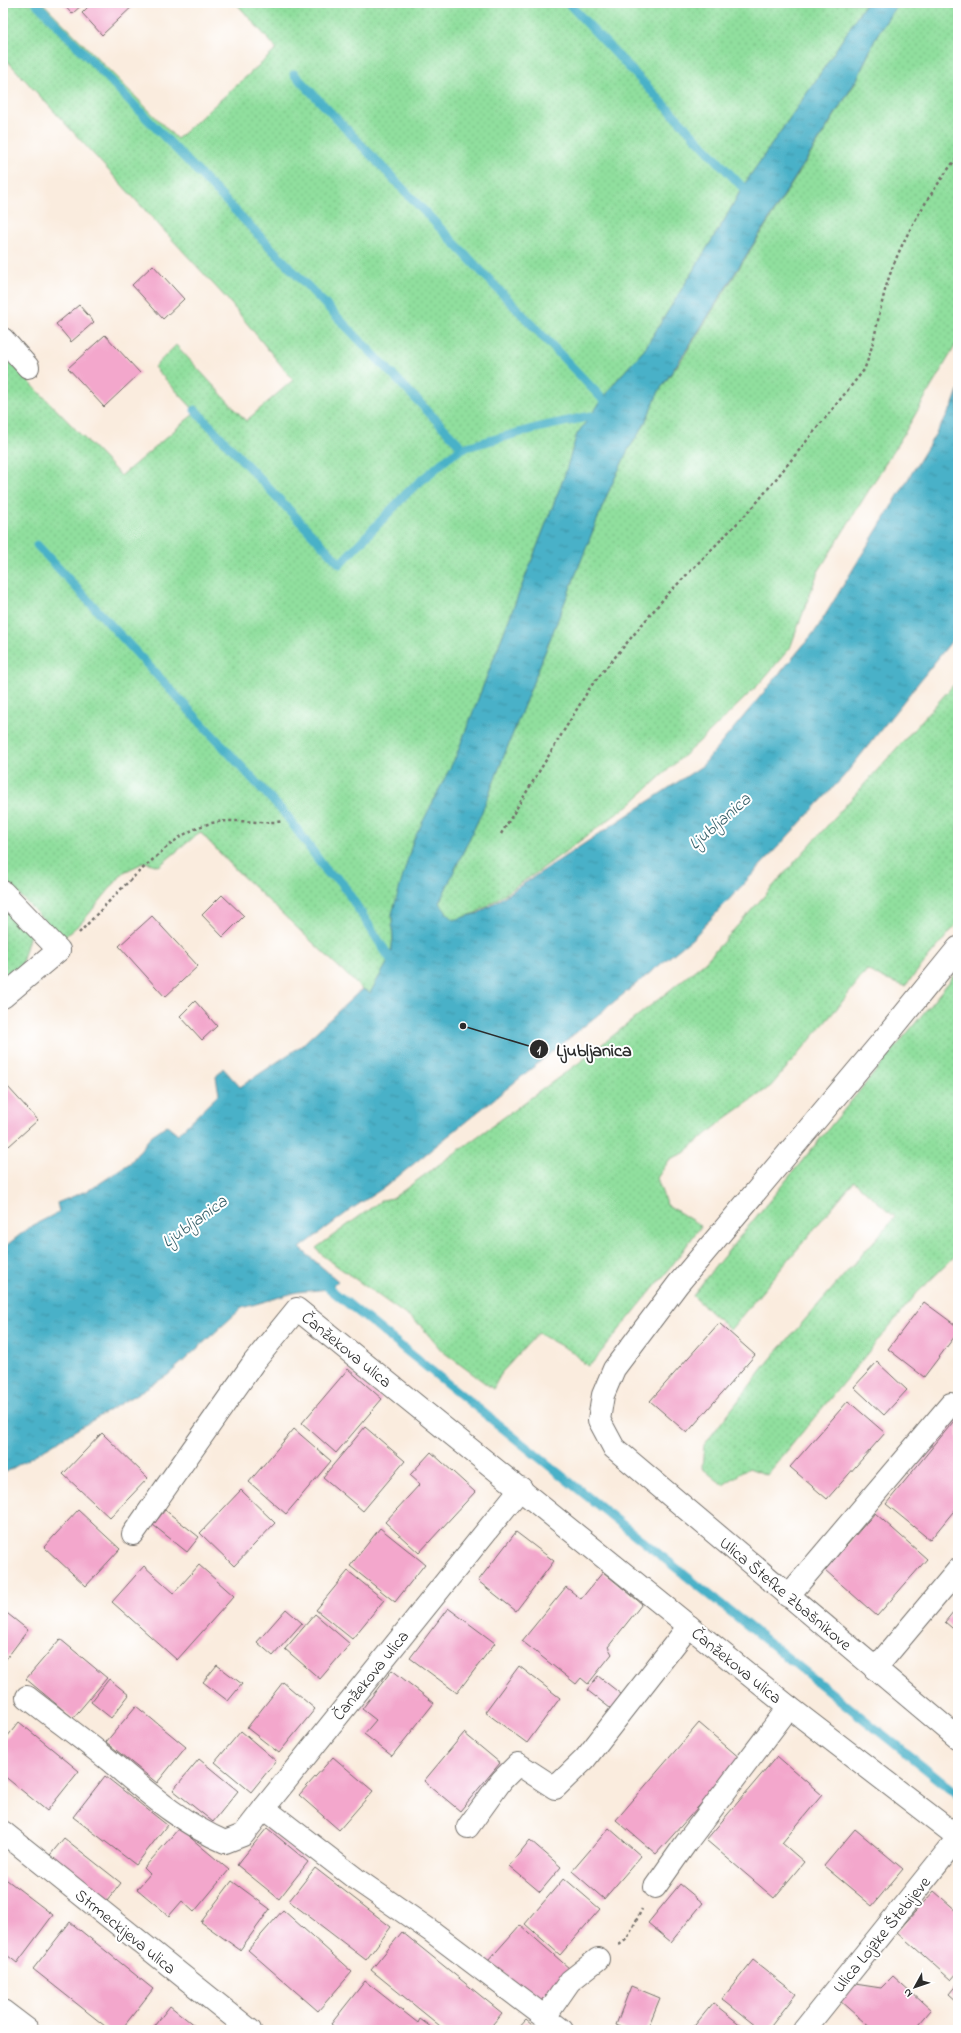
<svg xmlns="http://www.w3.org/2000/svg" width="961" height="2033" viewBox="0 0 961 2033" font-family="'Indie Flower',sans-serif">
	<defs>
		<pattern id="grass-dots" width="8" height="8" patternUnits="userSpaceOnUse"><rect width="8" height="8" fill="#90df9e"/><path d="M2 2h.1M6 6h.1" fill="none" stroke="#7cc088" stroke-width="1.8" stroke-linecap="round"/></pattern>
		<pattern id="water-ripples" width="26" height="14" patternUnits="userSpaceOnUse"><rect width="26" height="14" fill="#49b1c8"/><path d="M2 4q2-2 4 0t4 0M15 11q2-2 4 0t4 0" fill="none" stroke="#3d90a3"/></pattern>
	</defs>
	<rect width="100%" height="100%" fill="#fff"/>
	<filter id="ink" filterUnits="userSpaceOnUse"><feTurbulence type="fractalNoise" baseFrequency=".025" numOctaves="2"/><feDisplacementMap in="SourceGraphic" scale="8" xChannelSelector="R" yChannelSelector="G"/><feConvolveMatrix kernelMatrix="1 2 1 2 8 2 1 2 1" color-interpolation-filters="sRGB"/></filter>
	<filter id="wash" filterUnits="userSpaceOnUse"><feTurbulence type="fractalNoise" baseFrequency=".012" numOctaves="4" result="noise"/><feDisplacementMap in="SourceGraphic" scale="16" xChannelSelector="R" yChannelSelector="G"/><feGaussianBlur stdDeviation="0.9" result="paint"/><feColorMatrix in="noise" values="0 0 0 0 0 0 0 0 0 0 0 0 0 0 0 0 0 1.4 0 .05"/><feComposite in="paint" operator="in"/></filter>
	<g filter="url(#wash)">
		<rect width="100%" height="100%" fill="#faecde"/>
		<!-- grass -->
		<g fill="url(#grass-dots)" stroke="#5e8564">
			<path d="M3 3H43L177 139 277 49 236 3H866L818 77 743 186 725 219 644 350 616 381 577 434 564 477 456 756 392 914 393 939 390 958 370 993 362 989 236 870 200 832 159 866 145 862 124 872 82 922 62 939 3 878V355L121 476 196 412 154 367 176 345 246 421 293 380 228 300 3 56Z"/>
			<path d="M898 3H958V341L905 432 818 572 790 648 759 684 711 731 629 805 536 873 478 912 453 921 439 903 481 814 607 495 628 450 643 427 659 391 684 356 857 80 877 35Z"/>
			<path d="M958 680V922L905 986 884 979 867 970 838 1007 771 1086 726 1118 684 1153 670 1159 657 1178 666 1204 701 1226 670 1268 592 1363 587 1366 574 1353 538 1333 502 1372 493 1389 442 1351 420 1325 323 1256 316 1248 382 1200 393 1198 580 1062 705 962Z"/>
			<path d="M3 906 30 934 20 970 3 984Z"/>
			<path d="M958 971V1253L917 1293 767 1475 749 1468 723 1485 702 1468 704 1445 768 1362 895 1217 854 1181 730 1330 693 1296 706 1278Z"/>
		</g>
		<!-- water -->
		<path fill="url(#water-ripples)" stroke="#3a6e7a" d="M866 3H898L877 35 857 79 691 343 659 391 643 427 628 450 607 495 481 814 439 903 453 920 479 913 702 766 816 630 952 407 958 390V633L844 776 693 938 385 1187 353 1208 300 1248 338 1281 330 1289 297 1292 242 1308 168 1375 3 1474V1248L30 1227 59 1212 57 1203 93 1188 130 1163 152 1135 167 1125 178 1134 219 1094 216 1077 223 1068 240 1087 301 1046 362 989 370 993 390 958 393 939 392 914 413 841 456 756 564 477 577 434 616 381 644 350 725 219 743 186 818 77Z"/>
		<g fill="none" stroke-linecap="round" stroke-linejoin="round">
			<!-- stream -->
			<g stroke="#49b1c8" stroke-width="9">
				<path d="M36 3 463 448"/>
				<path d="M568 3 750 195"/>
				<path d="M294 74 611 408"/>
				<path d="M195 410 340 564 410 490 449 457 463 448 536 428 591 416 601 421"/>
				<path d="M37 545 287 816 328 873 340 880 396 968"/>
				<path d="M320 1281 958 1795"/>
			</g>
		</g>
		<g id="blocks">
			<!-- building -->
			<g fill="#f3a7cc">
				<path d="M62 3H84L72 14Z"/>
				<path d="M92 3H136L102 35 82 13Z"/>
				<path d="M153 265 184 299 163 319 132 285Z"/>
				<path d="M79 305 94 322 71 342 56 324Z"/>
				<path d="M105 335 140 373 104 407 68 368Z"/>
				<path d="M222 895 244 916 223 937 202 915Z"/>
				<path d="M152 916 198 966 165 997 119 946Z"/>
				<path d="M195 1001 217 1026 202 1040 180 1016Z"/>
				<path d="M7 1086 38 1120 9 1146 3 1140V1089Z"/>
				<path d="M924 1302 958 1327V1332L924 1377 888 1349Z"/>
				<path d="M719 1323 755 1355 687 1433 650 1401Z"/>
				<path d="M877 1362 907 1390 884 1415 854 1387Z"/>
				<path d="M348 1369 382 1399 336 1453 302 1423Z"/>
				<path d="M848 1401 885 1433 827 1499 790 1467Z"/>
				<path d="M958 1416V1506L930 1540 886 1504Z"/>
				<path d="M365 1427 405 1461 363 1511 323 1477Z"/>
				<path d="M294 1429 331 1461 286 1514 249 1482Z"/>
				<path d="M102 1433 148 1478 110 1518 63 1474Z"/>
				<path d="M431 1452 475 1492 419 1553 385 1522 420 1484 410 1475Z"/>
				<path d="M241 1490 275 1523 234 1566 200 1533Z"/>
				<path d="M78 1510 120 1549 86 1586 44 1547Z"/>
				<path d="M165 1510 199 1537 187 1552 153 1525Z"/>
				<path d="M875 1513 927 1559 877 1616 825 1570Z"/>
				<path d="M380 1528 425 1564 395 1602 350 1566Z"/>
				<path d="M516 1532 554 1561 516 1611 478 1581Z"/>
				<path d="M199 1565 234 1596 177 1660 112 1602 144 1566 174 1593Z"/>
				<path d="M348 1571 384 1600 352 1639 316 1610Z"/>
				<path d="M603 1572 642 1604 608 1647 612 1654 588 1684 581 1678 576 1684 522 1641 566 1587 581 1599Z"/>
				<path d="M958 1606V1633L945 1622Z"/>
				<path d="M448 1608 495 1643 457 1693 410 1658Z"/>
				<path d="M286 1609 302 1623 273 1656 257 1642Z"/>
				<path d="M3 1610 28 1630 3 1663Z"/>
				<path d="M315 1614 350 1644 320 1679 285 1649Z"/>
				<path d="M60 1639 107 1678 73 1718 26 1679Z"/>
				<path d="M217 1665 242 1684 228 1701 203 1682Z"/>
				<path d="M519 1666 560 1698 527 1743 485 1712Z"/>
				<path d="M392 1670 434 1703 392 1756 364 1734 376 1720 362 1709Z"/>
				<path d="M598 1676 626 1698 615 1712 587 1690Z"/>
				<path d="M109 1679 129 1695 111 1718 91 1702Z"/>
				<path d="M283 1682 315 1709 279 1753 247 1728Z"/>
				<path d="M136 1706 186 1747 157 1783 106 1742Z"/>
				<path d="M19 1722 79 1771 47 1811 3 1775V1742Z"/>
				<path d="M699 1723 741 1759 656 1854 616 1820Z"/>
				<path d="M241 1731 276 1761 251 1792 215 1762Z"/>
				<path d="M464 1733 500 1763 460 1811 424 1781Z"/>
				<path d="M777 1756 822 1795 782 1843 804 1862 774 1898 706 1840Z"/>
				<path d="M333 1757 373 1791 339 1830 299 1795Z"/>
				<path d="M199 1759 238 1791 213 1822 173 1790Z"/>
				<path d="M105 1776 167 1825 136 1865 73 1817Z"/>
				<path d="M179 1828 229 1870 194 1912 182 1901 169 1916 137 1889 150 1874 144 1868Z"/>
				<path d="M267 1828 308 1862 279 1899 237 1865Z"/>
				<path d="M609 1828 641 1856 604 1899 572 1871Z"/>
				<path d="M855 1829 903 1869 872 1906 824 1866Z"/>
				<path d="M64 1838 121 1883 104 1905 46 1860Z"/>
				<path d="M530 1840 561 1867 540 1892 509 1866Z"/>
				<path d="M315 1868 391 1927 366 1960 289 1901Z"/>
				<path d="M3 1877 53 1915 17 1963 3 1952Z"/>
				<path d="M564 1878 600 1909 560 1955 525 1924Z"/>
				<path d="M232 1881 270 1909 240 1950 201 1922Z"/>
				<path d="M680 1884 703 1903 671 1942 648 1923Z"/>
				<path d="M934 1891 958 1912V1972L951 1980 897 1932Z"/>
				<path d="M283 1910 352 1972 318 2011 248 1950Z"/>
				<path d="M70 1922 153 1989 121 2030H110L33 1969Z"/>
				<path d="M520 1925 570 1969 538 2004 488 1961Z"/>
				<path d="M402 1932 502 2013 488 2030H445L371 1970Z"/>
				<path d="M753 1960 796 1994 768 2030H761L722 1999Z"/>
				<path d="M893 1976 931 2010 914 2030H873L840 2001 855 1984 881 1988Z"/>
				<path d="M365 1981 418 2023 420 2019 435 2030H338L331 2024Z"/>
				<path d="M958 1983V2002L949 1994Z"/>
				<path d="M631 1986 660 1998 647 2030H628L616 2025Z"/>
				<path d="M713 2003 747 2030H691Z"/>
				<path d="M170 2006 200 2030H151Z"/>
				<path d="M526 2020 538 2030H517Z"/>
			</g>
		</g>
	</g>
	<g filter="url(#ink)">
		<use href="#blocks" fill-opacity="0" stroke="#736f6a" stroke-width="1"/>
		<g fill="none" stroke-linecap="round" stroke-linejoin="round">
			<defs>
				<g id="minor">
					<path d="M3 339 28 367"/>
					<path d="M3 892 59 950 3 997"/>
					<path d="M958 948 884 1039 678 1284 614 1369 603 1395 599 1420 614 1448 958 1738"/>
					<path d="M521 1488 264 1808 356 1879 431 1931 562 2030"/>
					<path d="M133 1534 254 1362 297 1309 789 1707 958 1837"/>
					<path d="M788 1596 951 1404"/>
					<path d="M875 1669 958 1570"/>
					<path d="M27 1697C55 1719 84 1740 111 1762 147 1792 181 1823 225 1842L243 1835 264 1808"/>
					<path d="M468 1827 502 1780 518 1764 555 1788 585 1759 689 1626"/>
					<path d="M3 1832 250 2030"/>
					<path d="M655 1887 686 1843 789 1707"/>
					<path d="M3 2011 28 2030"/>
					<path d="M545 2017 570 1981 598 1959"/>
					<path d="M804 2030 958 1838"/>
				</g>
			</defs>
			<!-- minor casing -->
			<use href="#minor" stroke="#736f6a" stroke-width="24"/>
			<!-- path -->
			<g stroke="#736f6a" stroke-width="2.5" stroke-dasharray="3 3" stroke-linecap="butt">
				<path d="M501 834 591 686 665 597 754 506 864 370C875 343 878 315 886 287 899 241 930 193 958 156"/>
				<path d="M79 933C99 912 119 890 141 870 162 852 180 832 208 824 231 817 260 825 283 821"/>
				<path d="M619 1945 627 1939 642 1909"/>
			</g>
			<!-- minor -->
			<use href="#minor" stroke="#fff" stroke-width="22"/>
		</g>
	</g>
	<g text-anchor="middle" stroke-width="4" stroke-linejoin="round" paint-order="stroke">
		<!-- street labels -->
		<g font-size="17" fill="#2b2b2b" stroke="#fff">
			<text transform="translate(347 1349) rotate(39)" y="6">Čanžekova ulica</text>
			<text transform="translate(786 1593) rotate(40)" y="6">Ulica Štefke Zbašnikove</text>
			<text transform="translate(737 1665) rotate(39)" y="6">Čanžekova ulica</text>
			<text transform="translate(370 1675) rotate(-51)" y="6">Čanžekova ulica</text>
			<text transform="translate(126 1931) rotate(39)" y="6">Strmeckijeva ulica</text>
			<text transform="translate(881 1934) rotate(-51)" y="6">Ulica Lojzke Štebijeve</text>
		</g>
		<!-- water labels -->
		<g font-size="18" font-style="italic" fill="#37616a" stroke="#fff">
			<text transform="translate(719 821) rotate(-41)" y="6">Ljubljanica</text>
			<text transform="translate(194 1221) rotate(-36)" y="6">Ljubljanica</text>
		</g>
	</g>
	<!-- callouts -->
	<path fill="none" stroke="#2b2b2b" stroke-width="1.5" d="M463 1026L539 1049"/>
	<g fill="#2b2b2b" stroke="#fff" stroke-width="1.5">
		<circle cx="463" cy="1026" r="4"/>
		<circle cx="539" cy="1049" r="10"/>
	</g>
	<g font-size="12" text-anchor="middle" font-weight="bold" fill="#fff">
		<text x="539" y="1054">1</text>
	</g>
	<g font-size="18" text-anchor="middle" font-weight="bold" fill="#2b2b2b" stroke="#fff" stroke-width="4" stroke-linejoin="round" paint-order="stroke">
		<text x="594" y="1056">Ljubljanica</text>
	</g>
	<!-- margin -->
	<rect width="961" height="2033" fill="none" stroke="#fff" stroke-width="16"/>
	<!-- north arrow -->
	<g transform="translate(915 1987) rotate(230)" stroke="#ffffff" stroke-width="3" paint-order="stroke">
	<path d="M0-3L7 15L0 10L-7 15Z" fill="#2b2b2b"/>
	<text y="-6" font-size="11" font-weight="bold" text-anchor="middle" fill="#2b2b2b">N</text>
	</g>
</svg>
